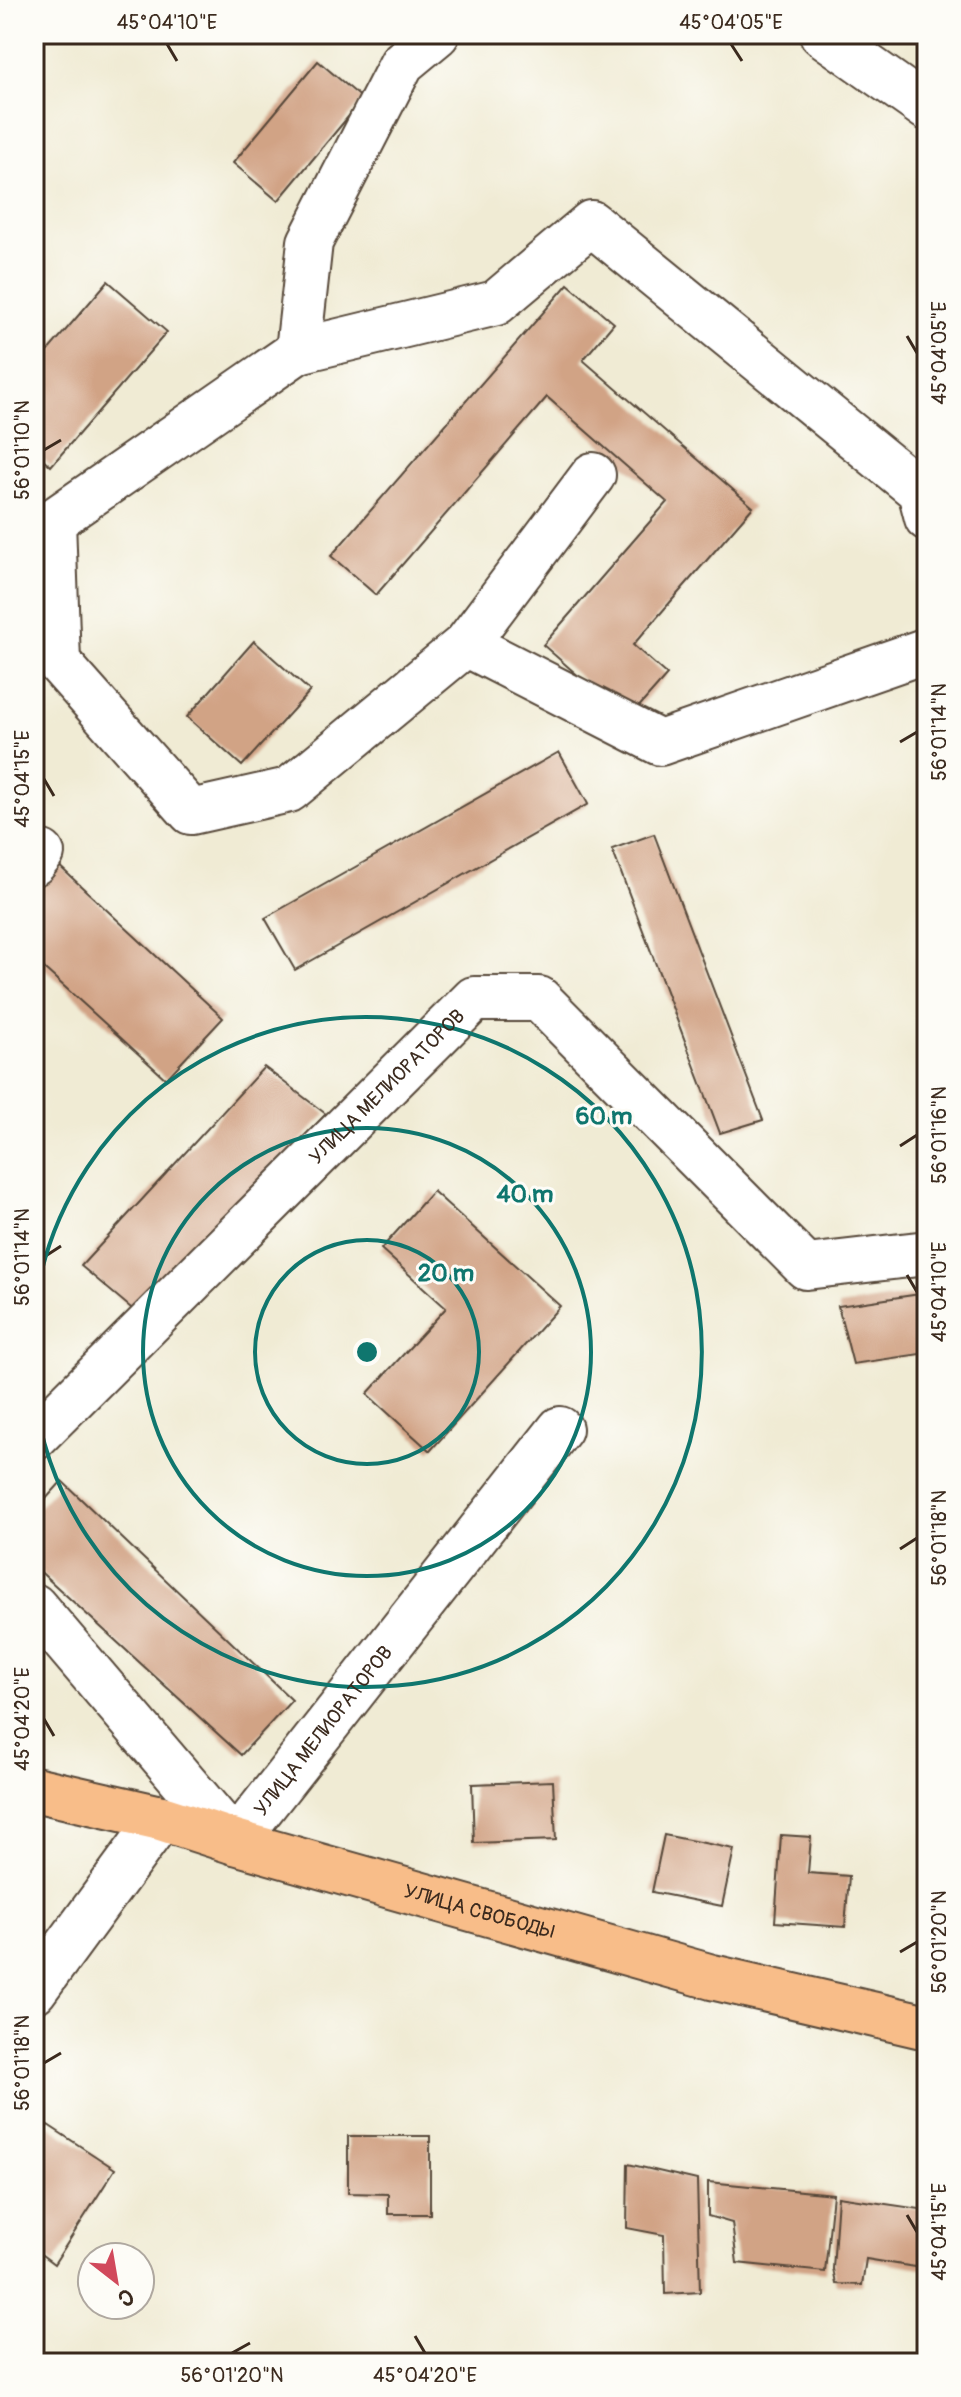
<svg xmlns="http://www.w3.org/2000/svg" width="961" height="2397" viewBox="0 0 961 2397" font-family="Pangolin,sans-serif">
	<rect width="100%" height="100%" fill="#fdfcf7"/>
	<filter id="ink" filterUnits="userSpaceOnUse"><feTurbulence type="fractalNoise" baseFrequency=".0125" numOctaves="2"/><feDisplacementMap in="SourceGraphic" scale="16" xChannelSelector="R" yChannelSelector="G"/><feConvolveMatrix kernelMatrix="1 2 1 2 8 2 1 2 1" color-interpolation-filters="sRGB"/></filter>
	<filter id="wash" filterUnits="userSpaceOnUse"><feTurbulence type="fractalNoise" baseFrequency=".006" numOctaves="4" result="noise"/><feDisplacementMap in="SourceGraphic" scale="32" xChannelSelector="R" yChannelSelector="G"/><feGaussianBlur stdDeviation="1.8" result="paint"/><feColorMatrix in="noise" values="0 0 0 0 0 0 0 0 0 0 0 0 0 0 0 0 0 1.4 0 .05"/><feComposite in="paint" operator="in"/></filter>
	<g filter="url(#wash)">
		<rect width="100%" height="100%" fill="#f0ebd4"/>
		<g id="blocks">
			<!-- building -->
			<g fill="#d1a385">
				<path d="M318 61 363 99 278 201 233 163Z"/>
				<path d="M108 281 167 332 51 466 34 451V367Z"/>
				<path d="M568 284 614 323 583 360 753 507 633 645 667 675 628 719 543 645 667 502 547 397 376 595 331 556Z"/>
				<path d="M254 641 310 691 242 766 187 717Z"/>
				<path d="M559 752 588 804 295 970 265 918Z"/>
				<path d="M654 834 763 1120 720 1133 612 849Z"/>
				<path d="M55 862 223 1018 166 1079 34 959V886Z"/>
				<path d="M264 1067 326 1114 137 1313 81 1266Z"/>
				<path d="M433 1191 560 1306 430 1451 367 1394 446 1308 381 1249Z"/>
				<path d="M927 1293V1353L853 1364 838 1306Z"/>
				<path d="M62 1481 292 1700 241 1755 34 1566V1512Z"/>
				<path d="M553 1781 556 1840 474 1843 472 1784Z"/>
				<path d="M664 1835 734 1849 722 1906 652 1892Z"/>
				<path d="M781 1835 811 1837 808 1873 849 1876 845 1927 775 1922Z"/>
				<path d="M48 2125 115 2169 54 2264 34 2249V2144Z"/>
				<path d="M348 2136H430V2214H388V2194L348 2193Z"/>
				<path d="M628 2164 697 2180 700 2292 665 2294 664 2235 627 2228Z"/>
				<path d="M708 2182 833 2194 825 2272 737 2263 732 2223 708 2216Z"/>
				<path d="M838 2197 927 2210V2269L866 2259 862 2285 836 2284 833 2269Z"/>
			</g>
		</g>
	</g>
	<g filter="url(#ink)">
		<use href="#blocks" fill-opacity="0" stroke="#564739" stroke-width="2"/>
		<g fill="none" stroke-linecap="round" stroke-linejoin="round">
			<defs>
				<g id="minor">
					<path d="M822 34 927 108"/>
					<path d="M298 351 496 303 591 223 920 491 927 518"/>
					<path d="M53 521 58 662 191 812 289 790 466 644 593 475"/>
					<path d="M53 521 298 351 310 242 402 63 437 34"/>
					<path d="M466 644 660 743 927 650"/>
					<path d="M34 863 42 853"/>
					<path id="s1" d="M34 1438 474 999H539L806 1267 927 1253"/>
					<path id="s2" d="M34 1606 235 1842 560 1429"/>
					<path d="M34 1991 161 1818"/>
				</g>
				<g id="major">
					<path id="s3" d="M34 1789 161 1818 235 1842 712 1977 927 2027"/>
				</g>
			</defs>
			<!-- minor casing -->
			<use href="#minor" stroke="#564739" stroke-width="48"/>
			<!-- major casing -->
			<use href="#major" stroke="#564739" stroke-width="48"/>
			<!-- minor -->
			<use href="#minor" stroke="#fff" stroke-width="44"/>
			<!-- major -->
			<use href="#major" stroke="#f8bd89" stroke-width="44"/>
		</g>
	</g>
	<!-- ticks -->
	<path fill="none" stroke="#3b2a1e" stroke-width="3" d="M167 44 177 61M731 44 742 61M907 336 917 353M44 450 61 440M900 742 917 732M44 779 54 796M900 1146 917 1135M44 1257 61 1246M907 1275 917 1292M900 1549 917 1538M44 1719 54 1736M900 1952 917 1942M44 2063 61 2053M907 2215 917 2232M415 2336 425 2353M232 2353 250 2343"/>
	<!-- distance rings -->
	<g fill="none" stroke="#0f766e" stroke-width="4">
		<circle cx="367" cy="1352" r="112"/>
		<circle cx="367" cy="1352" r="224"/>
		<path d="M34 1314A335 335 0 1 1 34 1390"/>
	</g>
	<g text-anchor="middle" stroke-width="6" stroke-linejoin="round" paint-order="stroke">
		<!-- street labels -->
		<g font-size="20" fill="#3b2a1e" stroke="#fdfcf7">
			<text dy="7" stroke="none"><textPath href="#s1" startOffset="498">УЛИЦА МЕЛИОРАТОРОВ</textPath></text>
			<text dy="7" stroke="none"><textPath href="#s2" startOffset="452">УЛИЦА МЕЛИОРАТОРОВ</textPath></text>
			<text dy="7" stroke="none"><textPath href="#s3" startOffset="462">УЛИЦА СВОБОДЫ</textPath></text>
		</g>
	</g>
	<circle cx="367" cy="1352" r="12" fill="#0f766e" stroke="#fdfcf7" stroke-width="4"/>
	<g font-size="24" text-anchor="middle" font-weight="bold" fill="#0f766e" stroke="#fdfcf7" stroke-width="6" stroke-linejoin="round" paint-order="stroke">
		<text x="604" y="1124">60 m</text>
		<text x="525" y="1202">40 m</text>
		<text x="446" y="1281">20 m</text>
	</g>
	<!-- margin -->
	<rect width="961" height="2397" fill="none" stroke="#fdfcf7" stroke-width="88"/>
	<!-- north arrow -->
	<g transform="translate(116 2281) rotate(149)"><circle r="38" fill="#fdfcf7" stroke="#afa8a0" stroke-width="2"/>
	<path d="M0-6L14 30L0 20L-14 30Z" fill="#d1495b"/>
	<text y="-12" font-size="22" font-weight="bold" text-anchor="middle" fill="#3b2a1e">С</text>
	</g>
	<rect x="44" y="44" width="873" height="2309" fill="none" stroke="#3b2a1e" stroke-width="3"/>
	<g font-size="20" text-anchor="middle" fill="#3b2a1e">
		<text x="167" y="29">45°04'10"E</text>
		<text x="731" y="29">45°04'05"E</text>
		<text transform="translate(939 353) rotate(-90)" y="7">45°04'05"E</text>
		<text transform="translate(22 450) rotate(-90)" y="7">56°01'10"N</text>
		<text transform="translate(939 732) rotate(-90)" y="7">56°01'14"N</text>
		<text transform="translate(22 779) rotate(-90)" y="7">45°04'15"E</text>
		<text transform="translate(939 1135) rotate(-90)" y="7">56°01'16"N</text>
		<text transform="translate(22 1257) rotate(-90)" y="7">56°01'14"N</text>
		<text transform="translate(939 1292) rotate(-90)" y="7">45°04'10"E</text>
		<text transform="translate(939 1538) rotate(-90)" y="7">56°01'18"N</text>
		<text transform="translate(22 1719) rotate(-90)" y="7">45°04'20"E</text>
		<text transform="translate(939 1942) rotate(-90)" y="7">56°01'20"N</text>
		<text transform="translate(22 2063) rotate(-90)" y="7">56°01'18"N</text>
		<text transform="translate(939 2232) rotate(-90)" y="7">45°04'15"E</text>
		<text x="232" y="2382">56°01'20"N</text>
		<text x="425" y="2382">45°04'20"E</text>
	</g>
</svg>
